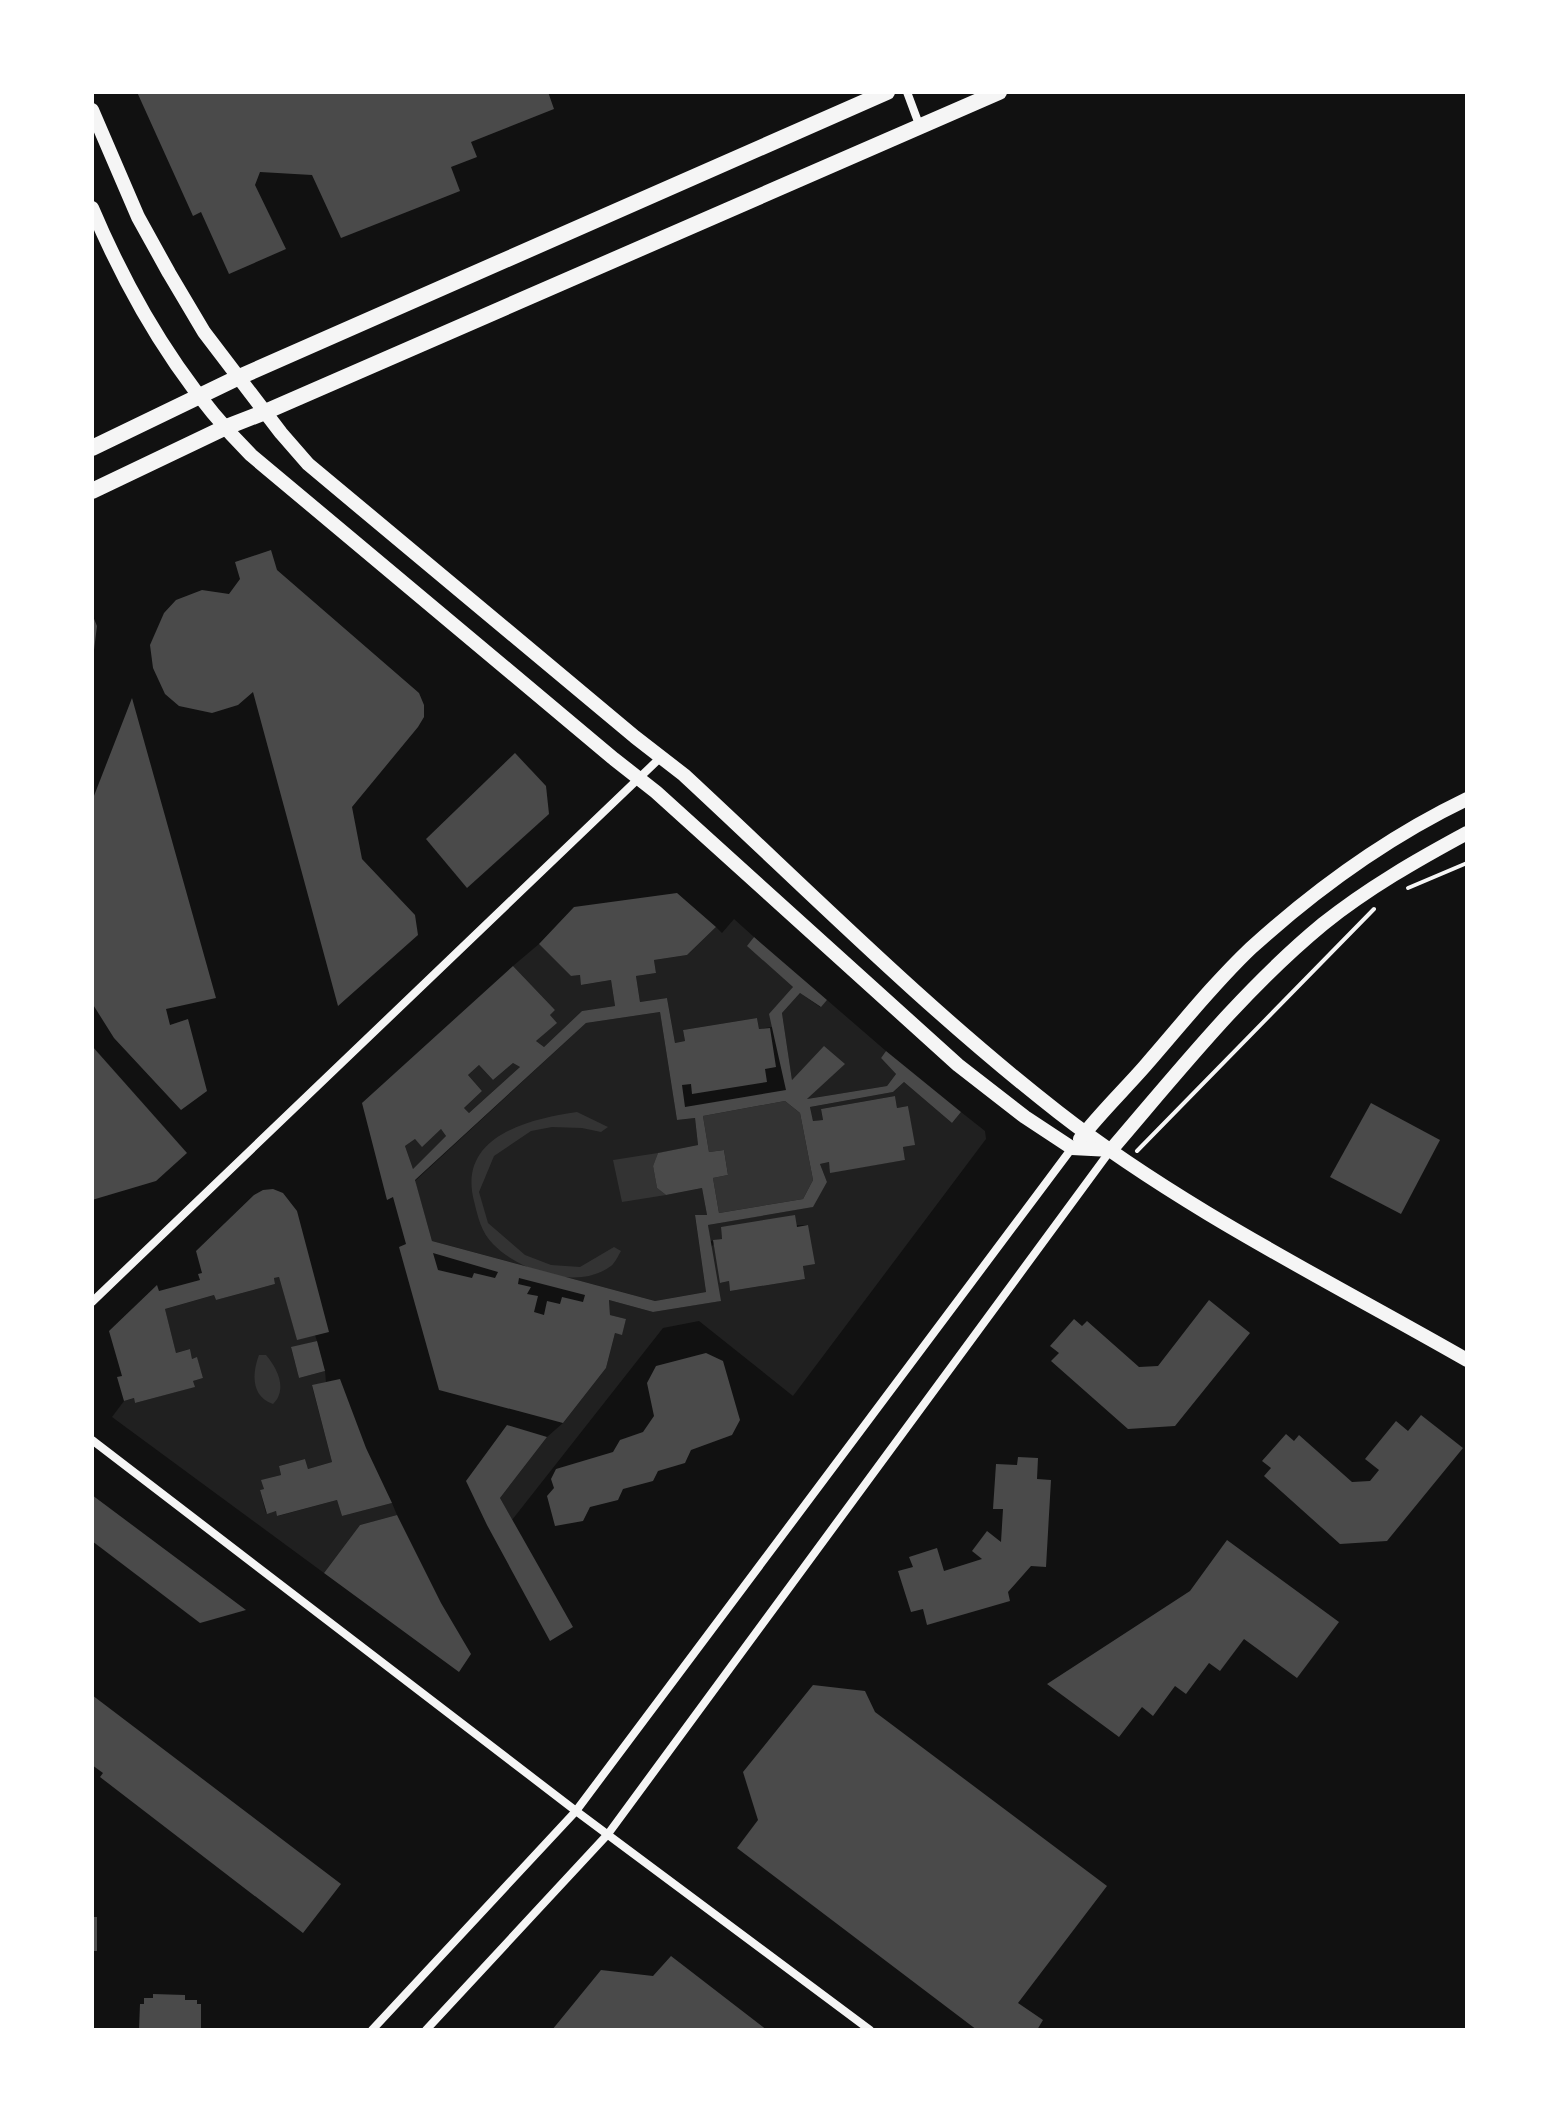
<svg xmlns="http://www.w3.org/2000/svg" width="1559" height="2122" viewBox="0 0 1559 2122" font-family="'Noto Sans',sans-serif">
	<rect width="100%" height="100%" fill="#111"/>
	<!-- green -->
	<g fill="#202020">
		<path d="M734 919 754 937 748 946 793 987 772 1027 759 1029 757 1018 683 1030 685 1041 675 1043 667 998 640 1002 636 976 656 973 654 960 687 955 716 927 722 933Z"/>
		<path d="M539 944 571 976 580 975 582 985 611 980 615 1006 582 1011 544 1047 536 1041 556 1023 550 1015 555 1010 513 966Z"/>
		<path d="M800 993 820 1007 827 1000 886 1051 881 1058 896 1074 887 1086 807 1099 844 1064 824 1047 792 1080 782 1013Z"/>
		<path d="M660 1012 677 1120 695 1118 698 1145 659 1153 653 1166 657 1188 666 1195 702 1188 707 1215 695 1216 706 1292 655 1301 432 1241 415 1181 586 1023Z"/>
		<path d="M513 1063 520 1067 469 1113 464 1108 482 1091 468 1075 479 1065 493 1080Z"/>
		<path d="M904 1082 952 1123 961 1112 985 1131 986 1139 793 1396 699 1321 663 1328 512 1520 500 1498 547 1437 563 1423 606 1368 615 1333 622 1334 626 1319 610 1315 609 1300 653 1312 720 1301 711 1247 714 1244 721 1283 729 1281 730 1291 805 1279 803 1266 807 1225 721 1227 722 1239 710 1241 708 1225 812 1207 827 1182 820 1164 829 1162 831 1172 905 1160 903 1147 914 1145 908 1106 897 1108 895 1096 821 1109 823 1120 813 1121 810 1107 893 1092Z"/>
		<path d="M441 1129 446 1136 413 1169 405 1146 415 1139 422 1146Z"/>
		<path d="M279 1277 297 1339 315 1335 317 1341 291 1348 299 1378 325 1371 326 1382 312 1386 332 1462 308 1469 305 1459 279 1466 281 1475 262 1480 264 1489 260 1490 266 1513 276 1511 278 1516 337 1500 342 1516 392 1503 397 1515 360 1525 324 1573 112 1417 124 1401 134 1398 135 1403 194 1387 193 1381 203 1378 197 1358 192 1359 190 1349 176 1353 165 1309 214 1295 216 1300 275 1284 274 1278Z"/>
	</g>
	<!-- water -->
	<g fill="#333">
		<path d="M785 1101 800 1113 813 1180 803 1199 719 1213 713 1178 728 1175 724 1150 709 1152 703 1116Z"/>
		<path d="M577 1112 608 1127 601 1132 582 1128 552 1127 531 1131 494 1156 479 1192 488 1223 525 1255 551 1265 580 1267 614 1247 621 1251C618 1256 615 1263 611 1266 578 1291 519 1271 493 1244 481 1232 478 1217 474 1201 457 1136 529 1119 577 1112Z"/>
		<path d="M658 1153 653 1166 657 1188 666 1195 622 1202 613 1160Z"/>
		<path d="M259 1355H266C277 1368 288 1389 273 1404 251 1397 252 1373 259 1355Z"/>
	</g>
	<!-- building -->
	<g fill="#4a4a4a" fill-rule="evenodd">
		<path d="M137 92H548L554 109 471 142 477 157 451 167 460 191 341 238 312 175 260 172 255 185 286 249 229 274 201 212 193 216Z"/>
		<path d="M271 550 277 570 419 693 424 705V717L418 727 352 807 362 859 415 915 418 935 338 1006 253 692 238 705 212 713 179 706 165 694 153 668 150 645 164 613 176 600 202 590 229 594 240 579 235 562Z"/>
		<path d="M92 614 97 626 94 650H92Z"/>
		<path d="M132 698 216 998 166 1009 170 1025 188 1019 207 1091 181 1110 114 1038 92 1003V801Z"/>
		<path d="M515 753 546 786 549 814 467 888 426 839Z"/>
		<path d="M677 893 716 927 687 955 654 960 656 973 636 976 640 1002 667 998 675 1043 685 1041 683 1030 757 1018 759 1029 770 1028 776 1067 765 1069 767 1082 692 1094 691 1084 682 1085 685 1107 786 1090 769 1014 793 987 747 946 754 937 827 1000 821 1007 800 993 782 1013 792 1080 824 1046 845 1064 807 1099 887 1086 896 1074 881 1058 886 1051 961 1112 952 1123 904 1082 893 1092 810 1107 813 1121 823 1120 821 1109 895 1096 897 1108 908 1106 915 1145 903 1147 905 1160 830 1173 829 1162 820 1164 827 1182 813 1207 708 1225 721 1301 653 1312 609 1300 610 1315 626 1319 622 1335 615 1333 606 1368 563 1423 439 1390 399 1247 406 1244 393 1197 387 1200 362 1103 513 966 555 1010 550 1015 557 1023 536 1041 544 1047 582 1011 615 1006 611 980 581 985 580 975 571 976 539 944 574 907ZM660 1012 677 1120 695 1118 698 1145 658 1153 653 1166 657 1188 666 1195 702 1188 707 1215H695L706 1292 655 1301 432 1241 415 1180 586 1023ZM513 1063 520 1067 469 1113 464 1108 482 1091 468 1075 479 1065 493 1080ZM785 1101 800 1113 813 1180 803 1199 719 1213 713 1178 728 1175 724 1150 709 1152 703 1116ZM441 1129 446 1136 413 1169 405 1146 415 1139 422 1147ZM433 1253 498 1272 495 1278 474 1273 472 1278 438 1270ZM519 1278 585 1295 583 1302 562 1297 560 1304 547 1301 544 1315 534 1312 538 1296 527 1294 531 1287 518 1284Z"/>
		<path d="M92 1046 187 1153 156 1181 92 1200Z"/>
		<path d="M1371 1103 1440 1140 1401 1214 1330 1177Z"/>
		<path d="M273 1189 283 1193 297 1211 329 1332 297 1340 279 1277 274 1278 275 1284 216 1300 214 1295 165 1309 176 1353 190 1349 192 1359 197 1357 203 1378 193 1381 195 1387 135 1403 134 1398 124 1401 117 1377 122 1376 109 1331 157 1285 159 1291 200 1280 198 1274 202 1273 196 1251 254 1195 263 1190Z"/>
		<path d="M795 1215 797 1227 808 1225 815 1264 803 1266 805 1279 730 1291 729 1281 720 1283 713 1240 722 1239 721 1227Z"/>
		<path d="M1209 1300 1250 1333 1175 1426 1128 1429 1051 1361 1059 1353 1050 1346 1074 1319 1082 1326 1087 1321 1139 1367 1158 1366Z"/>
		<path d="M317 1341 325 1371 299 1378 291 1347Z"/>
		<path d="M706 1353 723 1361 740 1420 732 1435 691 1450 685 1463 658 1471 653 1481 623 1489 618 1500 590 1507 583 1521 555 1526 547 1496 554 1488 551 1479 556 1469 613 1452 620 1440 643 1432 654 1416 647 1383 656 1366Z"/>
		<path d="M340 1379 366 1448 392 1503 342 1516 337 1500 277 1516 276 1511 267 1514 260 1490 264 1489 261 1480 281 1475 279 1466 305 1459 308 1469 332 1462 312 1385Z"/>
		<path d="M1421 1415 1463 1448 1387 1541 1340 1544 1264 1476 1271 1468 1262 1461 1286 1434 1294 1441 1299 1435 1352 1482 1370 1481 1379 1470 1365 1459 1396 1421 1408 1431Z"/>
		<path d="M507 1425 547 1437 500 1498 573 1627 550 1641 487 1525 466 1481Z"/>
		<path d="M1018 1457 1038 1458 1037 1479 1051 1480 1046 1567 1031 1566 1008 1592 1010 1601 927 1625 923 1609 911 1612 898 1571 913 1567 909 1557 937 1548 944 1571 982 1559 972 1551 987 1531 1001 1542 1003 1509H993L996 1464 1017 1465Z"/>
		<path d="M92 1495 246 1610 200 1623 92 1541Z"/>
		<path d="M397 1515 441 1603 471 1654 459 1672 324 1573 360 1525Z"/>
		<path d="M1227 1540 1339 1622 1297 1678 1244 1639 1220 1671 1209 1663 1186 1694 1175 1686 1153 1716 1142 1707 1119 1737 1047 1684 1190 1591Z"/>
		<path d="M813 1685 865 1691 875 1712 1107 1886 1018 2003 1043 2020 1037 2030H977L737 1848 758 1820 743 1772Z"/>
		<path d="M92 1695 341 1884 303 1933 100 1777 103 1773 92 1765Z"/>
		<rect x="92" y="1917" width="5" height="34"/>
		<path d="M671 1956 767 2030H552L601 1970 653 1976Z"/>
		<path d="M153 1994 185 1995V2000H197V2004H201V2030H139L140 2004H144V1998H153Z"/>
	</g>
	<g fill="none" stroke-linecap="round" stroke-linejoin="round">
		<!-- path -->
		<g stroke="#f5f5f5" stroke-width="4">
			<path d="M1408 888 1467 863"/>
			<path d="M1137 1151 1374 909"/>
		</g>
		<!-- minor -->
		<g stroke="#f5f5f5" stroke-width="8">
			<path d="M907 92 920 127"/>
			<path d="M92 1302 661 757"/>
			<path d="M92 1440 576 1811 870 2030"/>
			<path d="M372 2030 576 1811 1072 1148"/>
			<path d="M426 2030 608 1834 1110 1151"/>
		</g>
		<!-- tertiary -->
		<g stroke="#f5f5f5" stroke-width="14">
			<path d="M92 110 138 217 169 273 204 332 281 433 308 464 635 737 684 775C807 889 926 1009 1058 1112 1181 1208 1331 1282 1467 1360"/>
			<path d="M92 208C131 300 181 385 251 455L614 759 656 792 958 1065 1025 1117 1072 1148 1111 1150"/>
			<path d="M1080 1139C1100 1113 1124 1090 1145 1066 1180 1026 1213 984 1251 948 1316 889 1388 837 1467 799"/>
			<path d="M1111 1150C1178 1072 1243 990 1323 924 1368 888 1417 860 1467 833"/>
		</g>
		<!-- secondary -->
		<g stroke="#f5f5f5" stroke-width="16">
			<path d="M92 448 237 378 887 92"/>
			<path d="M92 491 224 428 265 412 999 92"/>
		</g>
	</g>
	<!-- border -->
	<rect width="1559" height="2122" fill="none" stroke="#ffffff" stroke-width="188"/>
</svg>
